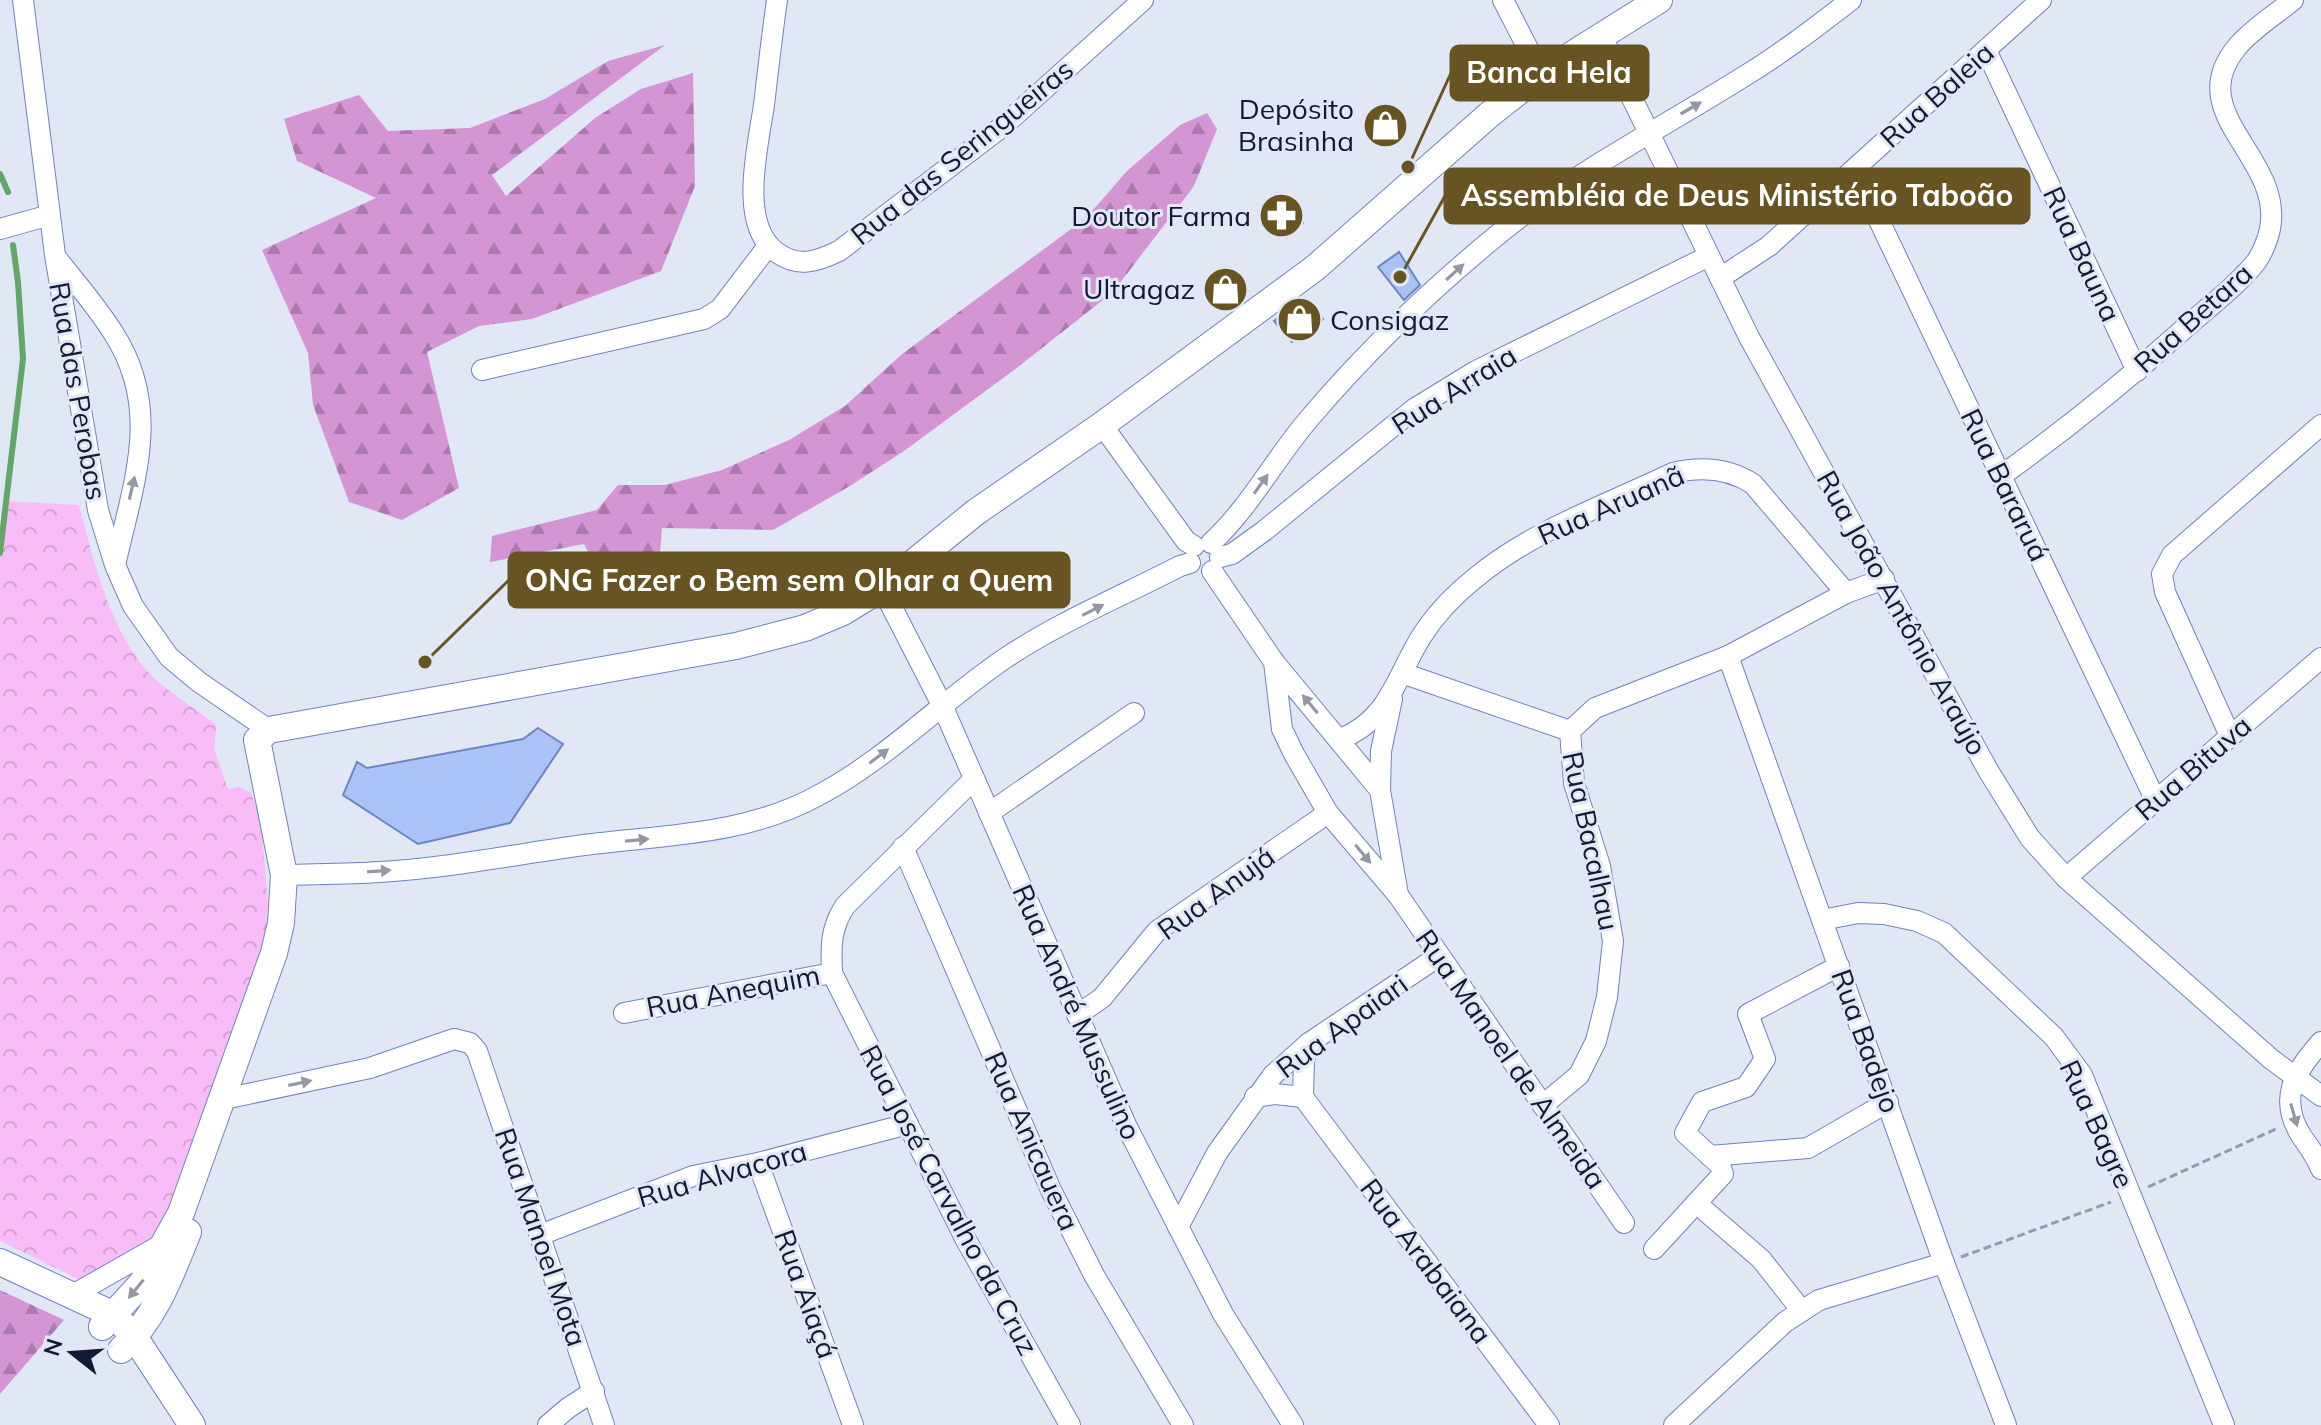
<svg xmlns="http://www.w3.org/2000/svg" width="2321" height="1425" viewBox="0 0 2321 1425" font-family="Mulish,sans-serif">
	<defs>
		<pattern id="forest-firs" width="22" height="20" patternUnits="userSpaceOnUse" patternTransform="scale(2)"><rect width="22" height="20" fill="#d495d4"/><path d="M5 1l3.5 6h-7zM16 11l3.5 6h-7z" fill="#ab79ad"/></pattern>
		<pattern id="park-crowns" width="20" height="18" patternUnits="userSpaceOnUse" patternTransform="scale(2)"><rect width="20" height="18" fill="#f8bcf8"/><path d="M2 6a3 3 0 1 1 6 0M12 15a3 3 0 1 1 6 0" fill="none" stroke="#d4a1d5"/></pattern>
	</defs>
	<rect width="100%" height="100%" fill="#e1e7f5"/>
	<!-- forest -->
	<g fill="url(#forest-firs)">
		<path d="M665 45 492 175 506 196 595 118 641 89 693 73 695 186 661 271 532 319 479 326 427 352 459 488 402 520 349 502 313 405 308 353 262 250 376 198 297 161 284 119 359 95 388 131 470 128 545 99 608 61Z"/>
		<path d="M1207 113 1217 129 1194 186 1113 292 1014 370 904 451 850 486 773 530 662 528 657 591 609 594 584 544 490 562 492 536 597 510 618 485H665L722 470 789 440 845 406 902 354 1086 218 1127 171 1180 125Z"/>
		<path d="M0 1290 64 1320 0 1394Z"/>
	</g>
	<!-- park -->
	<path fill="url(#park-crowns)" d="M6 501 79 505C93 559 111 635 152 676 171 695 195 708 216 725L214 749 228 789 239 787 251 793 261 821 268 905 262 965 225 1095 157 1238 80 1280 0 1241V548Z"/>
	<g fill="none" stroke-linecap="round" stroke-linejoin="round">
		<!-- stream -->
		<g stroke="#62a669" stroke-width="6">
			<path d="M0 174 8 192"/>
			<path d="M0 553 23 359 18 282 13 245"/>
		</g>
	</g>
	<!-- building -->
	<g fill="#abc2f7" stroke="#6c85c4" stroke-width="2">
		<path d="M1276 194 1303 223 1287 237 1261 209Z"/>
		<path d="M1399 252 1420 285 1404 300 1378 267Z"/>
		<path d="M1226 270 1247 291 1224 308 1204 286Z"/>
		<path d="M1305 298 1323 319 1292 342 1274 321Z"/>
		<path d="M538 728 563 744 510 823 418 844 343 795 357 762 367 768 523 739Z"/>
	</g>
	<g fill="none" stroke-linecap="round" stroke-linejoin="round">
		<defs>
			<g id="minor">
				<path d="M23 0 55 255 98 510 115 565 133 606 169 657 199 682 269 730"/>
				<path d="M777 0C772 35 768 70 764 105 758 146 738 224 776 252 798 268 816 262 839 251L1003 126 1143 0"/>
				<path d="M1503 0 1541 74"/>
				<path d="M1602 37 1749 337 1989 772 2030 838 2066 878 2271 1059 2321 1096"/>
				<path d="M1986 50 2137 371"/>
				<path d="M1855 170 2155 799"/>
				<path d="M0 229 50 215"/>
				<path d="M58 260C77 284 98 308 114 334 162 409 134 481 116 561"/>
				<path d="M1720 278 1769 246 2041 0"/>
				<path d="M482 370 704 319 720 309 768 246"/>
				<path d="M1102 425 1186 541 1194 546"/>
				<path d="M2001 476C2065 430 2126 381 2185 328 2208 307 2236 287 2256 262 2262 254 2268 239 2270 229 2284 157 2181 114 2237 47 2252 29 2275 15 2293 0"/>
				<path d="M1211 543C1250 507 1274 460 1308 420 1363 355 1424 296 1489 242 1567 176 1657 131 1743 77 1781 54 1816 27 1851 0"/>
				<path d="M1220 557 1232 554 1264 531 1414 409 1476 371 1709 256"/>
				<path d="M1212 571 1274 662 1380 790 1398 895"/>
				<path d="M882 588 942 705 1126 1125 1223 1314 1293 1425"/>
				<path d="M1728 656 1944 1263 2006 1425"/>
				<path d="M1274 662 1282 729 1294 754 1328 813 1398 895 1624 1223"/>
				<path d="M1402 673 1570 731"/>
				<path d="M2230 736 2165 592 2162 574 2172 555 2321 425"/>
				<path d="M1340 739C1388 721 1396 678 1421 637 1435 615 1454 595 1474 579 1531 531 1606 505 1673 473 1702 466 1728 468 1753 484L1846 593"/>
				<path d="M1380 790 1381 751 1392 699"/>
				<path d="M989 813 1134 713"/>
				<path d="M903 847 1051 1190 1094 1275 1183 1425"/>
				<path d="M284 875C316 874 348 874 380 872 448 868 517 854 584 845 664 835 747 835 819 795 887 759 941 702 1004 659 1059 622 1122 596 1180 566L1190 563"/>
				<path d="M2066 878 2321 658"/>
				<path d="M1822 920 1858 913 1884 914 1917 921 1944 933 2054 1037 2082 1075 2224 1425"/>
				<path d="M832 973 966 1240 1070 1425"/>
				<path d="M624 1013 832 973C831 947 830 929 845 906L974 779"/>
				<path d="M1077 1015 1102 998 1157 931 1328 813"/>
				<path d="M2321 1042C2295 1072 2277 1098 2302 1137 2310 1148 2316 1156 2321 1169"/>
				<path d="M1309 1043 1304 1061 1303 1097 1549 1425"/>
				<path d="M1255 1097 1275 1094 1303 1097"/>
				<path d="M224 1099 370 1068 454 1039 470 1043 477 1051 604 1425"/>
				<path d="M1543 1105 1579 1075 1596 1041 1607 997 1613 941 1600 866 1574 783 1570 731 1595 708 1728 656 1846 593 1884 579"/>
				<path d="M1710 1156 1808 1148 1888 1102"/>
				<path d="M758 1163 853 1425"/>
				<path d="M1696 1203 1761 1259 1802 1311"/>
				<path d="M1178 1227 1217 1153 1273 1075 1309 1043 1439 956"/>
				<path d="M540 1235 693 1176 758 1163 908 1124"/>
				<path d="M1654 1249 1723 1174 1720 1165 1685 1133 1702 1102 1746 1087 1765 1059 1748 1014 1839 966"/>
				<path d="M71 1296 166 1242"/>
				<path d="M548 1425 568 1408 594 1391"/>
				<path d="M1674 1425 1785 1322 1819 1300 1944 1263"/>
			</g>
			<g id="major">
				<path d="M0 1262 114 1315 135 1338 192 1425"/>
				<path d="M102 1327 142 1283 181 1213 274 953 281 923 284 875 257 740 269 730 736 646 805 628 843 612 882 588 976 512 1102 425 1315 268 1490 114 1541 74 1659 0"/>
				<path d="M121 1350C156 1318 171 1274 188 1232"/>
			</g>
		</defs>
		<!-- minor casing -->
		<use href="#minor" stroke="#6b84c3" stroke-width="22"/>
		<!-- major casing -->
		<use href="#major" stroke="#6b84c3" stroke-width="28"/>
		<!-- path -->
		<g stroke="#949bad" stroke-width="3" stroke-dasharray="8 4" stroke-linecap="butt">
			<path d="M2148 1187 2276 1129"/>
			<path d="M1961 1257 2111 1202"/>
		</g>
		<!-- minor -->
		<use href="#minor" stroke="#fff" stroke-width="20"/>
		<!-- major -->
		<use href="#major" stroke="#fff" stroke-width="26"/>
	</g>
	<!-- one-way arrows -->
	<defs><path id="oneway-solid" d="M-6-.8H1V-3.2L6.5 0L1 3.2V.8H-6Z" transform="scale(2)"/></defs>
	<g fill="#9398a3">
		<use href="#oneway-solid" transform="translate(1691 108) rotate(-30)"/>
		<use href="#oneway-solid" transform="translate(1455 272) rotate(-42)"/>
		<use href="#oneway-solid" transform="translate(1261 484) rotate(-54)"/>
		<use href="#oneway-solid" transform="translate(132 488) rotate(-77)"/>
		<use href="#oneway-solid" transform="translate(1093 610) rotate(-27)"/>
		<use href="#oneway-solid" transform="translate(1310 704) rotate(-130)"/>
		<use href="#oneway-solid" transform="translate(879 756) rotate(-37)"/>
		<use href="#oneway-solid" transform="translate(637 840) rotate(-5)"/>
		<use href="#oneway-solid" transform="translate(1363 854) rotate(50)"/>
		<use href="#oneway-solid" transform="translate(379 871) rotate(-4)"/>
		<use href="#oneway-solid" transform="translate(300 1083) rotate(-12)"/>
		<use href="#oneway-solid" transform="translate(2294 1115) rotate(74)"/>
		<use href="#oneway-solid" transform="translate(136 1289) rotate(129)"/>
	</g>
	<!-- icons -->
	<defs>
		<symbol id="shop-disc" viewBox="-11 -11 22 22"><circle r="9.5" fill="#685422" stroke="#e1e7f5"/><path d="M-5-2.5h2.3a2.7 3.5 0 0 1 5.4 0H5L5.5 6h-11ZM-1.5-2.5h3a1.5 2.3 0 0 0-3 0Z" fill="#fff"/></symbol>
		<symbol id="pharmacy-disc" viewBox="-11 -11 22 22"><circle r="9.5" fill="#685422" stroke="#e1e7f5"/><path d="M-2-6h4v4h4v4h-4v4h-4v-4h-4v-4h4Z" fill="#fff"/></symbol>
	</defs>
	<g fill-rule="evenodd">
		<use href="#shop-disc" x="1360" y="100" width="51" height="51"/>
		<use href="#pharmacy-disc" x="1256" y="190" width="51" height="51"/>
		<use href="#shop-disc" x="1200" y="264" width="51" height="51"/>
		<use href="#shop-disc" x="1274" y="294" width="51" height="51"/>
	</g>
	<g text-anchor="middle" stroke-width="6" stroke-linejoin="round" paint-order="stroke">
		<!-- street labels -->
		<g font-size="28" fill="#101a32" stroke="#e1e7f5">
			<text transform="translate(1937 95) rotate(-42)" y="10">Rua Baleia</text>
			<text transform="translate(962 152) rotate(-39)" y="10">Rua das Seringueiras</text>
			<text transform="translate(2082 254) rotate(65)" y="10">Rua Bauna</text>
			<text transform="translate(2193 318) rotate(-42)" y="10">Rua Betara</text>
			<text transform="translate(1454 390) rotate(-32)" y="10">Rua Arraia</text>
			<text transform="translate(78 391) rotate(80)" y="10">Rua das Perobas</text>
			<text transform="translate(2005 485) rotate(64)" y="10">Rua Bararuá</text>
			<text transform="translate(1611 505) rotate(-24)" y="10">Rua Aruanã</text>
			<text transform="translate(1902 613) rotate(61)" y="10">Rua João Antônio Araújo</text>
			<text transform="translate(2193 768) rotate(-41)" y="10">Rua Bituva</text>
			<text transform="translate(1591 841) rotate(78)" y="10">Rua Bacalhau</text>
			<text transform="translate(1216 893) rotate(-36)" y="10">Rua Anujá</text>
			<text transform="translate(733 991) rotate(-11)" y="10">Rua Anequim</text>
			<text transform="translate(1077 1012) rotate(66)" y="10">Rua André Mussulino</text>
			<text transform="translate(1342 1026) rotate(-36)" y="10">Rua Apaiari</text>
			<text transform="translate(1866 1041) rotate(70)" y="10">Rua Badejo</text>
			<text transform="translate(1511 1059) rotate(55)" y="10">Rua Manoel de Almeida</text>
			<text transform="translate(2097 1124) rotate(65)" y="10">Rua Bagre</text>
			<text transform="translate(1032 1141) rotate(66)" y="10">Rua Anicauera</text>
			<text transform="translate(722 1174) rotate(-16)" y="10">Rua Alvacora</text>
			<text transform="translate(949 1200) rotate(62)" y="10">Rua José Carvalho da Cruz</text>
			<text transform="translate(541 1237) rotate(71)" y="10">Rua Manoel Mota</text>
			<text transform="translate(1426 1261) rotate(53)" y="10">Rua Arabaiana</text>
			<text transform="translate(806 1294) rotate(70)" y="10">Rua Aiaçá</text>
		</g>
		<!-- poi labels -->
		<g font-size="28" fill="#101a32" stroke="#e1e7f5" text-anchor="end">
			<text x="1354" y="119">Depósito<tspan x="1354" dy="32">Brasinha</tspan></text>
			<text x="1251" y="226">Doutor Farma</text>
			<text x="1195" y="299">Ultragaz</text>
			<text x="1330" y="330" text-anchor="start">Consigaz</text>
		</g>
	</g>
	<!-- callouts -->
	<path fill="none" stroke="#685422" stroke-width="3" d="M1408 167L1451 73M1400 277L1445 196M425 662L509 580"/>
	<g fill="#685422" stroke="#e1e7f5" stroke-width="3">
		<circle cx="1408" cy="167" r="8"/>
		<circle cx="1400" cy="277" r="8"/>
		<circle cx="425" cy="662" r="8"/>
	</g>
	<g fill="#685422" stroke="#685422" stroke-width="3">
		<rect x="1451" y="46" width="197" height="54" rx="8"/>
		<rect x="1445" y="169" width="584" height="54" rx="8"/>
		<rect x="509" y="553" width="560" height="54" rx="8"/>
	</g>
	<g font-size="30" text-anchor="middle" font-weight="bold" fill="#fff">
		<text x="1549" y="83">Banca Hela</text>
		<text x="1737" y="206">Assembléia de Deus Ministério Taboão</text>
		<text x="789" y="591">ONG Fazer o Bem sem Olhar a Quem</text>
	</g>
	<!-- north arrow -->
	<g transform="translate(72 1353) rotate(287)" stroke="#e1e7f5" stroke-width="6" paint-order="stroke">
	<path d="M0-6L14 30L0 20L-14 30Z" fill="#101a32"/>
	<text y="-12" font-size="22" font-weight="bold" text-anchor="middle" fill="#101a32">N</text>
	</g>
</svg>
